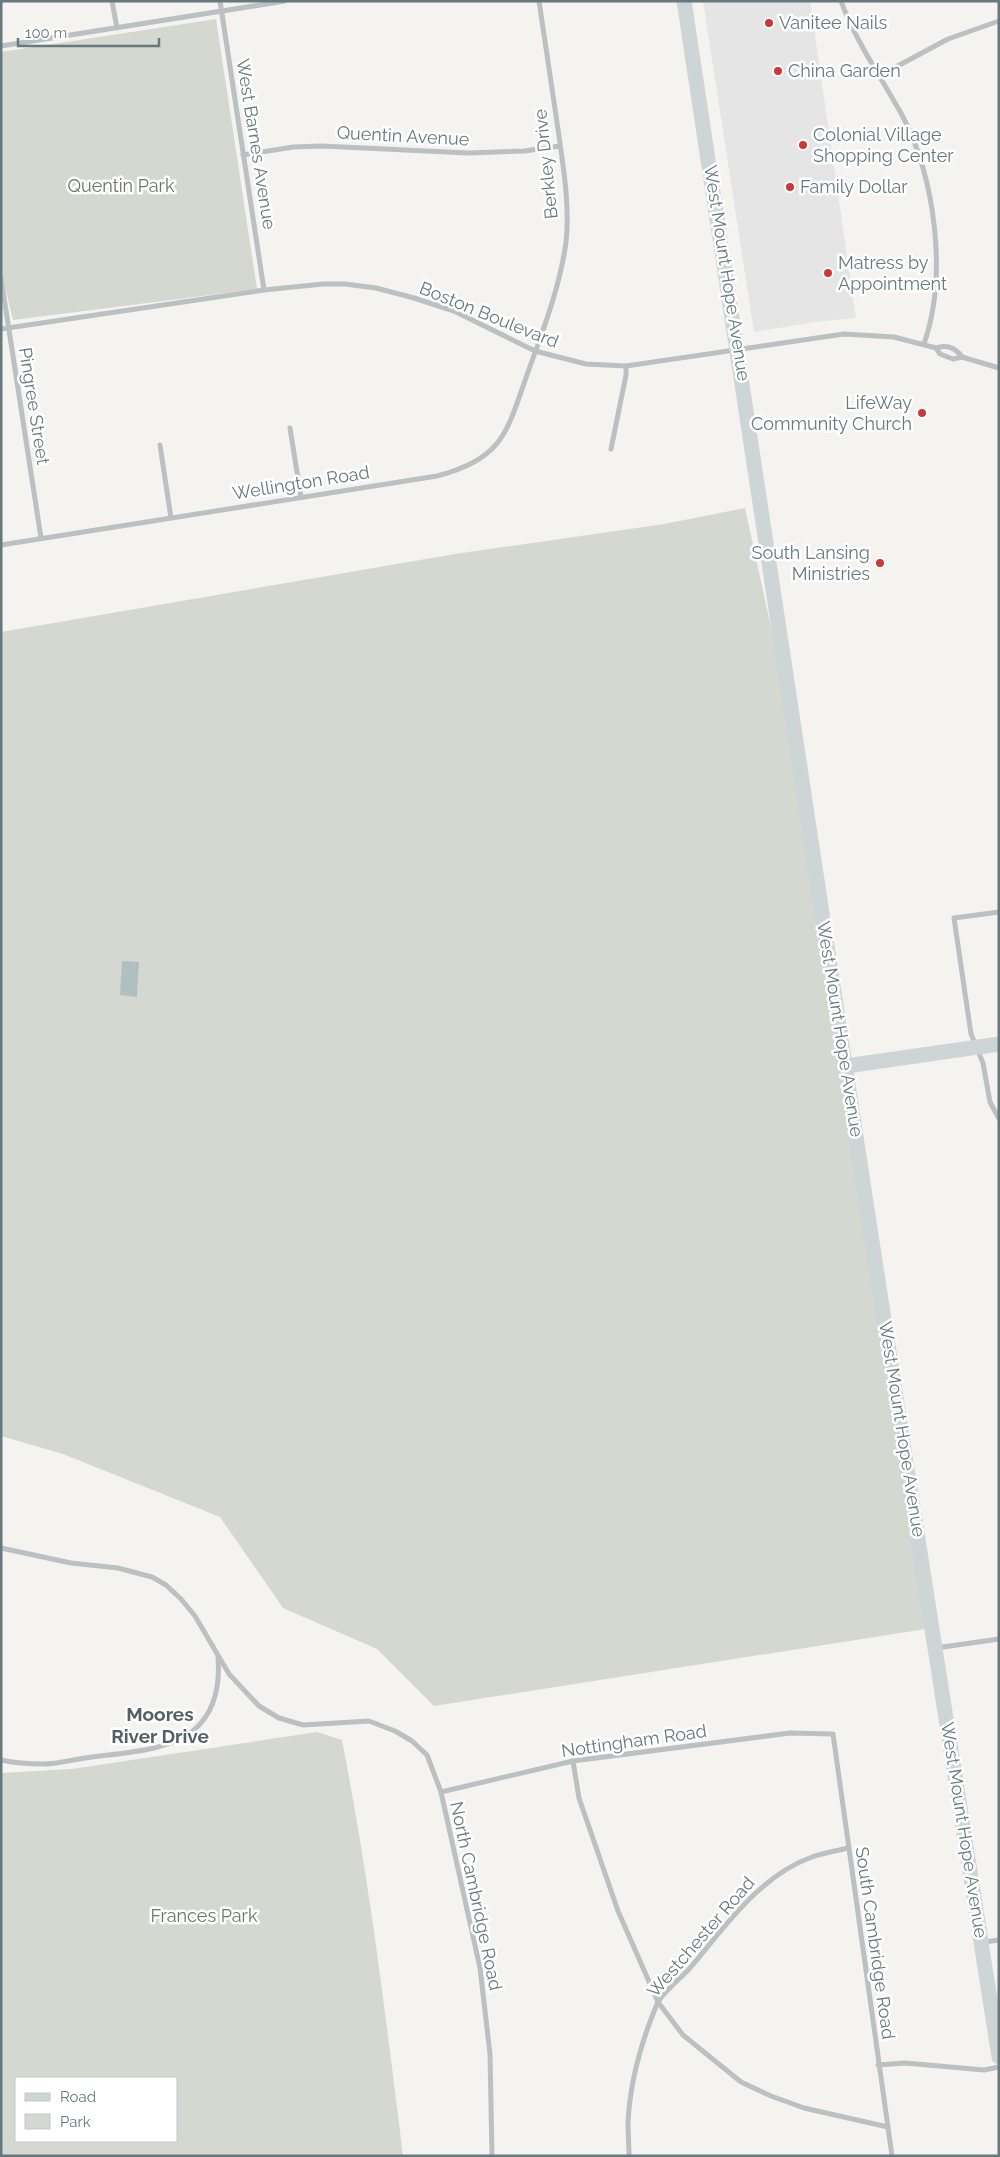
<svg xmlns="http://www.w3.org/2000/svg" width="1000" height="2157" viewBox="0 0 1000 2157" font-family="Raleway,sans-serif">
	<rect width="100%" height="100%" fill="#f4f3f0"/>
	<!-- built -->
	<path fill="#e4e5e4" d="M703 1H810L856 318 814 322 754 332Z"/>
	<!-- green -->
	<g fill="#d5d8d0" fill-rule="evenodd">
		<path d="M216 19 257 289 13 320 1 270V52Z"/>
		<path d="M745 508 798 751 932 1628 434 1706 377 1649 283 1608 220 1517 63 1454 1 1436V632L455 554 664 524Z"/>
		<path d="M317 1732 342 1740C369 1878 386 2017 403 2156H1V1773L72 1769ZM16 2078H176V2141H16Z"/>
	</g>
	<!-- water -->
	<path fill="#b0c0c0" d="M122 961 139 962 137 997 120 995Z"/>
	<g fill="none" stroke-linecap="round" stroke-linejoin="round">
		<!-- street -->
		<g stroke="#bbc0c2" stroke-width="5">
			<path d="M112 1 117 28"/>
			<path d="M220 1 264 290"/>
			<path d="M841 1C856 42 881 77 902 115 935 178 948 275 924 344"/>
			<path d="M1 46 285 1"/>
			<path d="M879 76 948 39 999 21"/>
			<path d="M243 155 293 147 322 146 468 153 524 151 560 146"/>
			<path d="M1 278 41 538"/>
			<path d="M1 329 264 290 323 284H345L376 288 414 298 454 311 535 351 586 364 626 366 844 334 894 337 936 348C947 344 956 348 962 357"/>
			<path d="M936 348 940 354 953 359 962 357 999 368"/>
			<path d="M290 428 301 497"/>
			<path d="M160 445 171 518"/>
			<path d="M611 449 626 375V366"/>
			<path d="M1 545 437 476C504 459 507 431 528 372 543 330 560 287 566 242 570 204 563 166 558 129 552 86 545 44 539 1"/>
			<path d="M999 912 954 918 971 1034 983 1063 990 1102 999 1119"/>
			<path d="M1 1548 71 1563 118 1568 152 1577 166 1585 181 1599 195 1616 229 1674 259 1706 279 1718 303 1725 369 1721 395 1731 412 1741 427 1755 441 1792 480 1968 490 2054 492 2156"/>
			<path d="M936 1648 999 1639"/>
			<path d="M1 1760C15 1763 29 1764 43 1764 57 1764 71 1760 85 1758 118 1753 170 1752 195 1729 215 1711 220 1684 218 1658"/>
			<path d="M573 1761 579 1798 618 1911 658 2002 683 2035 741 2082 771 2096 804 2108 888 2127"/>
			<path d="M441 1792 573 1761 790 1733 833 1734 892 2156"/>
			<path d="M984 1942 999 1940"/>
			<path d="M878 2065 905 2063 984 2070 999 2067"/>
			<path d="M629 2156C629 2145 628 2133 628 2122 630 2083 642 2040 657 2004 662 1993 681 1978 690 1968 725 1927 759 1876 812 1857 823 1853 836 1851 848 1848"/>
		</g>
		<!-- secondary -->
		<g stroke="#ced5d6" stroke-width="15">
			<path d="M684 1C740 356 792 711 845 1065 895 1396 947 1726 999 2057"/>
			<path d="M846 1066 999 1044"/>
		</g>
	</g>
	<!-- markers -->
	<g fill="#cc383a" stroke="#fff" stroke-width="2">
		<circle cx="769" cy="23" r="5"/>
		<circle cx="778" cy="71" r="5"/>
		<circle cx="803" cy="145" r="5"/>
		<circle cx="790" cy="187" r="5"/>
		<circle cx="828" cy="273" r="5"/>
		<circle cx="922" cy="413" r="5"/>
		<circle cx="880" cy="563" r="5"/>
	</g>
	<g text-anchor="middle" stroke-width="5" stroke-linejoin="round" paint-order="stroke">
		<!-- poi labels -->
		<g font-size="18" fill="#66797e" stroke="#fff" text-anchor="start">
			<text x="779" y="29">Vanitee Nails</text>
			<text x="788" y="77">China Garden</text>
			<text x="813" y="141">Colonial Village<tspan x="813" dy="21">Shopping Center</tspan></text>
			<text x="800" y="193">Family Dollar</text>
			<text x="838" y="269">Matress by<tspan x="838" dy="21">Appointment</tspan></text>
			<text x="912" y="409" text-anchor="end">LifeWay<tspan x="912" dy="21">Community Church</tspan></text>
			<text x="870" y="559" text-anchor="end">South Lansing<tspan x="870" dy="21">Ministries</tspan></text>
		</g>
		<!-- street labels -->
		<g font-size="18" fill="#66797e" stroke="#fff">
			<text transform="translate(403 136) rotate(3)" y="6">Quentin Avenue</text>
			<text transform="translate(256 144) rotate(81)" y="6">West Barnes Avenue</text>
			<text transform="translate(546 164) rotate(-96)" y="6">Berkley Drive</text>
			<text transform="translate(727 273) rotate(81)" y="6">West Mount Hope Avenue</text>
			<text transform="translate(489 315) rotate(22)" y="6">Boston Boulevard</text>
			<text transform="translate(34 406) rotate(81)" y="6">Pingree Street</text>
			<text transform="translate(301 483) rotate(-9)" y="6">Wellington Road</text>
			<text transform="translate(840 1029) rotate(81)" y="6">West Mount Hope Avenue</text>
			<text transform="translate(902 1429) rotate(81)" y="6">West Mount Hope Avenue</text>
			<text transform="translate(634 1741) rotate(-8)" y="6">Nottingham Road</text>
			<text transform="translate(964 1830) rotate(81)" y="6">West Mount Hope Avenue</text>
			<text transform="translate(476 1896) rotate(78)" y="6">North Cambridge Road</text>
			<text transform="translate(701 1937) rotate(-49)" y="6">Westchester Road</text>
			<text transform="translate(875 1943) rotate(82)" y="6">South Cambridge Road</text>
		</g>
		<!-- park labels -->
		<g font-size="18" fill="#6c7664" stroke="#fff">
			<text x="121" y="192">Quentin Park</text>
			<text x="204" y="1922">Frances Park</text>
		</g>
		<!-- neighbourhood labels -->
		<g font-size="19" font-weight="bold" fill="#536064" stroke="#fff">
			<text x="160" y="1721">Moores<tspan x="160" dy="22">River Drive</tspan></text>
		</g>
	</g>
	<!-- border -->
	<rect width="1000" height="2157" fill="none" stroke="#66797e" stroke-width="5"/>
	<!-- legend -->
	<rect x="15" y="2077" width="162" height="65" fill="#ffffff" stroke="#c2c9cb"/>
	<rect x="25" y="2093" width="25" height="8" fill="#ced5d6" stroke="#c2c9cb"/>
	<text x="60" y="2102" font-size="15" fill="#66797e">Road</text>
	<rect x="25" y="2114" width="25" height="15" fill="#d5d8d0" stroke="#c2c9cb"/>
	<text x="60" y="2127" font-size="15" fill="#66797e">Park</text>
	<!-- scale -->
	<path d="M18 38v8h141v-8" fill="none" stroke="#66797e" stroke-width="2.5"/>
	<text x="25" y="38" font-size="15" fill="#66797e" stroke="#ffffff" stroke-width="4" paint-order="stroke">100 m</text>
</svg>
